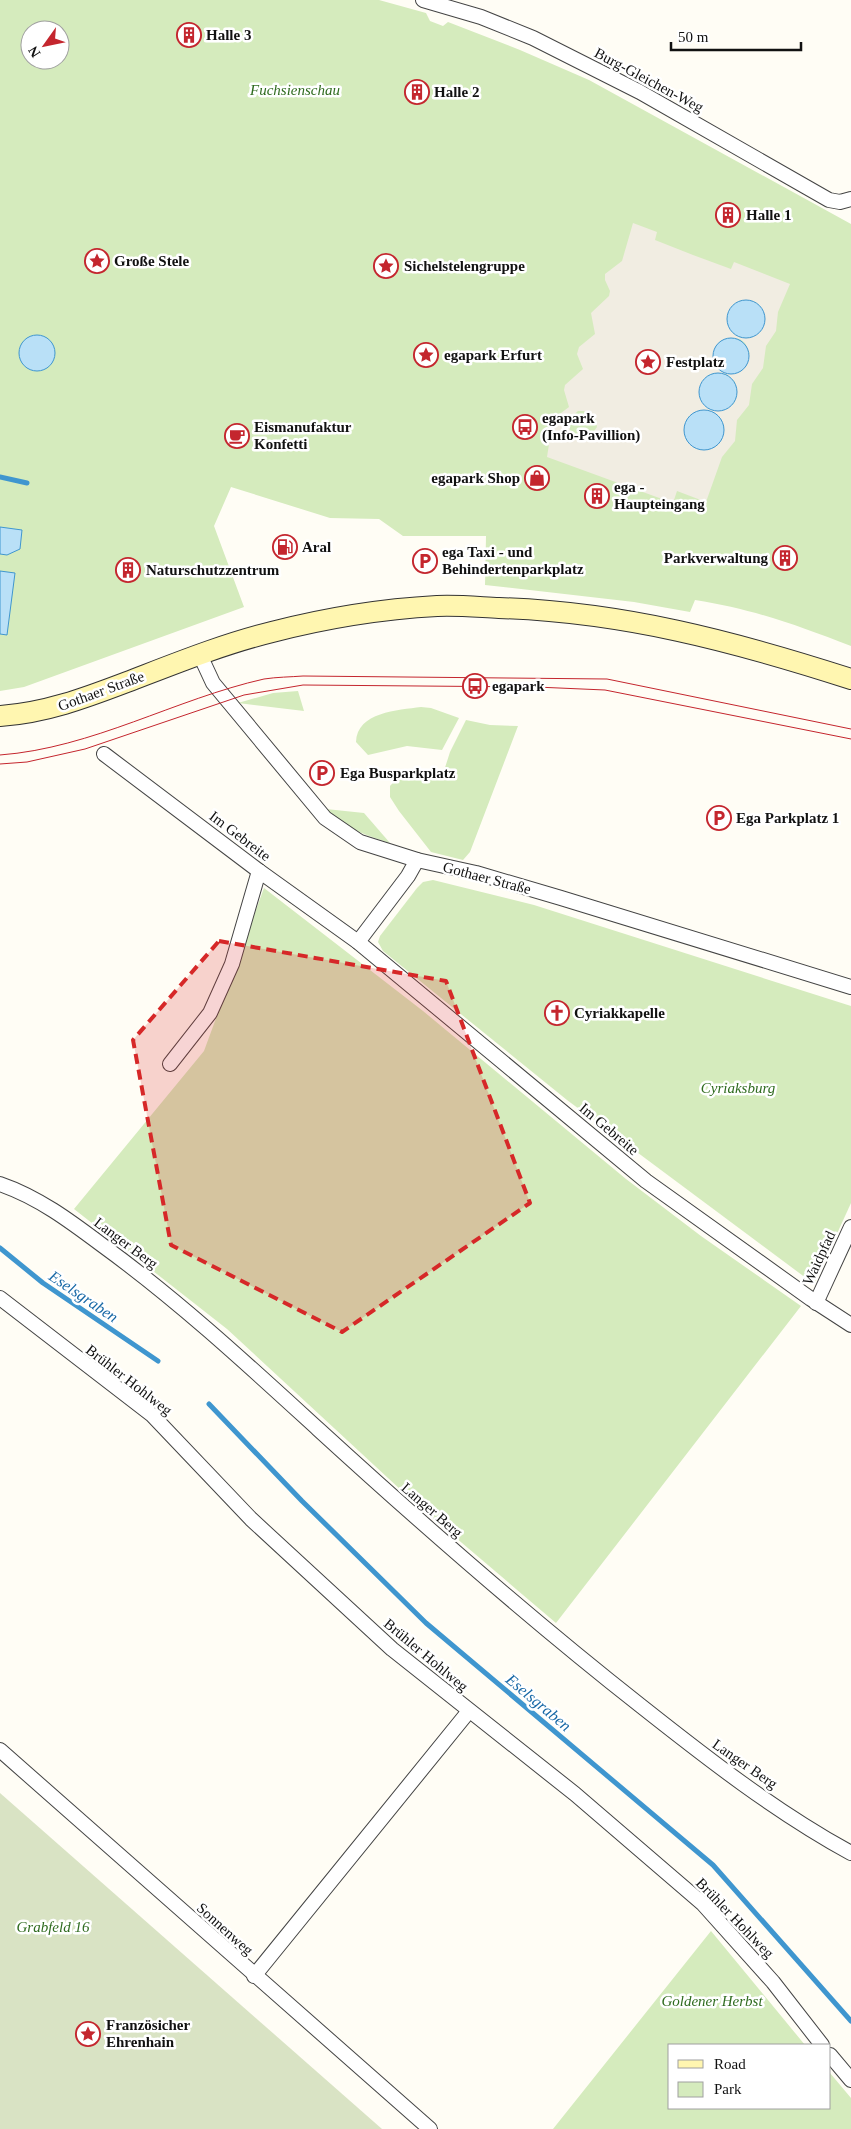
<svg xmlns="http://www.w3.org/2000/svg" width="851" height="2129" viewBox="0 0 851 2129" font-family="Georgia,serif">
	<rect width="100%" height="100%" fill="#fffdf5"/>
	<!-- green -->
	<g fill="#d5ebbd" fill-rule="evenodd">
		<path d="M0 0H379L426 13 430 21 443 26 448 22 520 50 589 80 851 224V646C796 625 753 609 695 600L690 612 634 602 485 585 486 536H403L379 519 330 518 231 487 214 526 244 607 24 687 0 691ZM30 30H60V60H30Z"/>
		<path d="M298 691 304 711 238 703 273 693Z"/>
		<path d="M421 707 431 708 459 718 442 750 407 746 368 755 356 742C357 712 398 710 421 707Z"/>
		<path d="M466 720 490 725 518 726 470 852 463 860 431 852 399 811 390 797V786C407 767 420 773 442 777L450 752Z"/>
		<path d="M326 809 364 813 390 843C365 835 344 828 326 809Z"/>
		<path d="M433 880 534 905 851 1006V1203L814 1284 567 1100 383 951 378 942 380 936 417 888 423 882Z"/>
		<path d="M264 888 423 1011 626 1179 701 1236 801 1306 556 1623 415 1503 227 1329 74 1209 204 1051Z"/>
		<path d="M711 1931 805 2045H670V2108H830V2073L851 2098V2129H553Z"/>
	</g>
	<!-- cemetery -->
	<path fill="#d9e3c4" d="M0 1793 382 2129H0Z"/>
	<!-- plaza -->
	<path fill="#f1ede2" fill-rule="evenodd" d="M633 223 657 232 655 240 693 255 731 269 734 262 790 284 778 312 776 331 766 346 763 368 752 384 749 405 737 420 735 441 722 457 706 502 677 491 673 503 547 457 553 419 569 407 564 390 565 385 583 369 577 354 579 347 595 334 591 313 609 296 610 291 605 280V274L622 261ZM742 300 755 302 760 306 761 331 750 338H744L733 333 727 317 732 306ZM728 338 740 339 745 343 750 354 718 343ZM714 373 726 374 735 382 737 394 733 405 707 376ZM578 411H588L595 417 597 427 589 438 580 439 570 431V418ZM700 411 718 416 724 426 718 444 707 450H701L688 417Z"/>
	<!-- water -->
	<g fill="#b9e0f7" stroke="#3f96cf">
		<circle cx="746" cy="319" r="19"/>
		<circle cx="37" cy="353" r="18"/>
		<circle cx="731" cy="356" r="18"/>
		<circle cx="718" cy="392" r="19"/>
		<circle cx="704" cy="430" r="20"/>
		<path d="M0 527 22 530 20 549 7 555 0 554Z"/>
		<path d="M0 571 15 573 7 635 0 634Z"/>
	</g>
	<g fill="none" stroke-linecap="round" stroke-linejoin="round">
		<!-- stream -->
		<g stroke="#3f96cf" stroke-width="5">
			<path d="M0 477 27 483"/>
			<path d="M0 1248 43 1283 158 1361"/>
			<path d="M209 1404 302 1501 426 1623 713 1865 851 2021"/>
		</g>
		<defs>
			<g id="street">
				<path d="M423 0 481 17 533 38 640 92 829 200 840 202 851 199"/>
				<path d="M200 655 213 683 325 818 360 842 417 860 476 873 561 898 851 987"/>
				<path d="M104 754 259 871 358 942 646 1181 811 1299 851 1325"/>
				<path d="M358 942 408 876 417 860"/>
				<path d="M170 1064 210 1013 232 964 259 871"/>
				<path d="M0 1184C38 1197 70 1221 102 1245 179 1301 248 1365 318 1429 423 1525 529 1618 641 1706 708 1759 776 1812 851 1853"/>
				<path d="M0 1298 152 1415 251 1519 392 1649 575 1794 703 1904 773 1982 822 2045"/>
				<path d="M816 1303 851 1227"/>
				<path d="M0 1750 430 2129"/>
				<path d="M254 1976 469 1711"/>
				<path d="M830 2055 851 2080"/>
			</g>
			<path id="secondary" d="M0 716C45 713 85 698 127 682 174 664 223 644 272 632 326 618 382 609 437 606 457 605 478 607 499 608 623 612 733 641 851 679"/>
		</defs>
		<!-- street casing -->
		<use href="#street" stroke="#444" stroke-width="16"/>
		<!-- secondary casing -->
		<use href="#secondary" stroke="#333" stroke-width="22"/>
		<!-- street -->
		<use href="#street" stroke="#fff" stroke-width="14"/>
		<!-- secondary -->
		<use href="#secondary" stroke="#fff6b0" stroke-width="20"/>
		<!-- tram -->
		<g stroke="#c4262e" stroke-width="1">
			<path d="M0 755C93 748 175 699 264 679 277 677 290 677 303 676L607 679 851 729"/>
			<path d="M0 764 27 762 85 749 244 695 303 685 536 687 605 690 851 739"/>
		</g>
	</g>
	<!-- marked area -->
	<path fill="#d62828" fill-opacity="0.2" stroke="#d62828" stroke-width="4" stroke-dasharray="10 6" stroke-linejoin="round" d="M219 941 446 981 530 1203 342 1332 171 1245 133 1040Z"/>
	<!-- icons -->
	<defs>
		<symbol id="building-ring" viewBox="-11 -11 22 22"><circle r="9.5" fill="#fff" stroke="#c4262e" stroke-width="1.5"/><path d="M-4-6H4V6H1V3H-1V6H-4ZM-2.5-4.3h1.7v1.8h-1.7ZM.8-4.3h1.7v1.8H.8ZM-2.5-1h1.7V.8h-1.7ZM.8-1h1.7V.8H.8Z" fill="#c4262e"/></symbol>
		<symbol id="sight-ring" viewBox="-11 -11 22 22"><circle r="9.5" fill="#fff" stroke="#c4262e" stroke-width="1.5"/><path d="M0-6L1.8-2.2L6-1.7L2.9 1.2L3.7 5.4L0 3.3L-3.7 5.4L-2.9 1.2L-6-1.7L-1.8-2.2Z" fill="#c4262e"/></symbol>
		<symbol id="bus-ring" viewBox="-11 -11 22 22"><circle r="9.5" fill="#fff" stroke="#c4262e" stroke-width="1.5"/><path d="M-5-6H5V4H4V6H2V4H-2V6H-4V4H-5ZM-3.5-4V0h7V-4ZM-3.5 1.2v1.5H-2V1.2ZM2 1.2v1.5H3.5V1.2Z" fill="#c4262e"/></symbol>
		<symbol id="cafe-ring" viewBox="-11 -11 22 22"><circle r="9.5" fill="#fff" stroke="#c4262e" stroke-width="1.5"/><path d="M-5.5-4.5H6V0H3Q3 3.5 0 3.5H-2.5Q-5.5 3.5-5.5 0ZM3-3.2v2h1.7v-2ZM-6 4.5H4V6H-6Z" fill="#c4262e"/></symbol>
		<symbol id="shop-ring" viewBox="-11 -11 22 22"><circle r="9.5" fill="#fff" stroke="#c4262e" stroke-width="1.5"/><path d="M-5-2.5h2.3a2.7 3.5 0 0 1 5.4 0H5L5.5 6h-11ZM-1.5-2.5h3a1.5 2.3 0 0 0-3 0Z" fill="#c4262e"/></symbol>
		<symbol id="fuel-ring" viewBox="-11 -11 22 22"><circle r="9.5" fill="#fff" stroke="#c4262e" stroke-width="1.5"/><path d="M-5.5-6h7V0h2V4h1.3V-2.5L3-4.5l.8-.8L6-3V5H2.5V1h-1V6h-7ZM-4.2-4.7v3.2H.2V-4.7Z" fill="#c4262e"/></symbol>
		<symbol id="parking-ring" viewBox="-11 -11 22 22"><circle r="9.5" fill="#fff" stroke="#c4262e" stroke-width="1.5"/><path d="M-3.5-5.5H1a3.5 3.5 0 0 1 0 7H-1V5.5H-3.5ZM-1-3.4V-.6H.8a1.4 1.4 0 0 0 0-2.8Z" fill="#c4262e"/></symbol>
		<symbol id="church-ring" viewBox="-11 -11 22 22"><circle r="9.5" fill="#fff" stroke="#c4262e" stroke-width="1.5"/><path d="M-1.2-6h2.4v3.5h3.3v2.4h-3.3V6h-2.4V-.1h-3.3v-2.4h3.3Z" fill="#c4262e"/></symbol>
	</defs>
	<g fill-rule="evenodd">
		<use href="#building-ring" x="175" y="21" width="28" height="28"/>
		<use href="#building-ring" x="403" y="78" width="28" height="28"/>
		<use href="#building-ring" x="714" y="201" width="28" height="28"/>
		<use href="#sight-ring" x="83" y="247" width="28" height="28"/>
		<use href="#sight-ring" x="372" y="252" width="28" height="28"/>
		<use href="#sight-ring" x="412" y="341" width="28" height="28"/>
		<use href="#sight-ring" x="634" y="348" width="28" height="28"/>
		<use href="#bus-ring" x="511" y="413" width="28" height="28"/>
		<use href="#cafe-ring" x="223" y="422" width="28" height="28"/>
		<use href="#shop-ring" x="523" y="464" width="28" height="28"/>
		<use href="#building-ring" x="583" y="482" width="28" height="28"/>
		<use href="#fuel-ring" x="271" y="533" width="28" height="28"/>
		<use href="#building-ring" x="771" y="544" width="28" height="28"/>
		<use href="#parking-ring" x="411" y="547" width="28" height="28"/>
		<use href="#building-ring" x="114" y="556" width="28" height="28"/>
		<use href="#bus-ring" x="461" y="672" width="28" height="28"/>
		<use href="#parking-ring" x="308" y="759" width="28" height="28"/>
		<use href="#parking-ring" x="705" y="804" width="28" height="28"/>
		<use href="#church-ring" x="543" y="999" width="28" height="28"/>
		<use href="#sight-ring" x="74" y="2020" width="28" height="28"/>
	</g>
	<g text-anchor="middle" stroke-width="5" stroke-linejoin="round" paint-order="stroke">
		<!-- poi labels -->
		<g font-size="15" font-weight="bold" fill="#111" stroke="#fff" text-anchor="start">
			<text x="206" y="40">Halle 3</text>
			<text x="434" y="97">Halle 2</text>
			<text x="746" y="220">Halle 1</text>
			<text x="114" y="266">Große Stele</text>
			<text x="404" y="271">Sichelstelengruppe</text>
			<text x="444" y="360">egapark Erfurt</text>
			<text x="666" y="367">Festplatz</text>
			<text x="542" y="423">egapark<tspan x="542" dy="17">(Info-Pavillion)</tspan></text>
			<text x="254" y="432">Eismanufaktur<tspan x="254" dy="17">Konfetti</tspan></text>
			<text x="520" y="483" text-anchor="end">egapark Shop</text>
			<text x="614" y="492">ega -<tspan x="614" dy="17">Haupteingang</tspan></text>
			<text x="302" y="552">Aral</text>
			<text x="442" y="557">ega Taxi - und<tspan x="442" dy="17">Behindertenparkplatz</tspan></text>
			<text x="768" y="563" text-anchor="end">Parkverwaltung</text>
			<text x="146" y="575">Naturschutzzentrum</text>
			<text x="492" y="691">egapark</text>
			<text x="340" y="778">Ega Busparkplatz</text>
			<text x="736" y="823">Ega Parkplatz 1</text>
			<text x="574" y="1018">Cyriakkapelle</text>
			<text x="106" y="2030">Französicher<tspan x="106" dy="17">Ehrenhain</tspan></text>
		</g>
		<!-- street labels -->
		<g font-size="15" fill="#111" stroke="#fff">
			<text transform="translate(649 80) rotate(28)" y="5">Burg-Gleichen-Weg</text>
			<text transform="translate(101 691) rotate(-20)" y="5">Gothaer Straße</text>
			<text transform="translate(240 836) rotate(37)" y="5">Im Gebreite</text>
			<text transform="translate(487 878) rotate(15)" y="5">Gothaer Straße</text>
			<text transform="translate(609 1129) rotate(40)" y="5">Im Gebreite</text>
			<text transform="translate(126 1243) rotate(37)" y="5">Langer Berg</text>
			<text transform="translate(819 1258) rotate(-65)" y="5">Waidpfad</text>
			<text transform="translate(129 1380) rotate(38)" y="5">Brühler Hohlweg</text>
			<text transform="translate(432 1510) rotate(41)" y="5">Langer Berg</text>
			<text transform="translate(426 1655) rotate(40)" y="5">Brühler Hohlweg</text>
			<text transform="translate(745 1764) rotate(35)" y="5">Langer Berg</text>
			<text transform="translate(735 1918) rotate(46)" y="5">Brühler Hohlweg</text>
			<text transform="translate(225 1929) rotate(42)" y="5">Sonnenweg</text>
		</g>
		<!-- park labels -->
		<g font-size="15" font-style="italic" fill="#2f6b1f" stroke="#fff">
			<text x="295" y="95">Fuchsienschau</text>
			<text x="738" y="1093">Cyriaksburg</text>
			<text x="53" y="1932">Grabfeld 16</text>
			<text x="712" y="2006">Goldener Herbst</text>
		</g>
		<!-- water labels -->
		<g font-size="16" font-style="italic" fill="#1768a6" stroke="#fff">
			<text transform="translate(84 1296) rotate(34)" y="6">Eselsgraben</text>
			<text transform="translate(539 1702) rotate(40)" y="6">Eselsgraben</text>
		</g>
	</g>
	<!-- legend -->
	<rect x="668" y="2044" width="162" height="65" fill="#ffffff" stroke="#a0a0a0"/>
	<rect x="678" y="2060" width="25" height="8" fill="#fff6b0" stroke="#a0a0a0"/>
	<text x="714" y="2069" font-size="15" fill="#111111">Road</text>
	<rect x="678" y="2082" width="25" height="15" fill="#d5ebbd" stroke="#a0a0a0"/>
	<text x="714" y="2094" font-size="15" fill="#111111">Park</text>
	<!-- north arrow -->
	<g transform="translate(45 45) rotate(237)"><circle r="24" fill="#ffffff" stroke="#a0a0a0"/>
	<path d="M0-4L9 19L0 12L-9 19Z" fill="#c4262e"/>
	<text y="-8" font-size="14" font-weight="bold" text-anchor="middle" fill="#111111">N</text>
	</g>
	<!-- scale -->
	<path d="M671 42v8h130v-8" fill="none" stroke="#111111" stroke-width="2.5"/>
	<text x="678" y="42" font-size="15" fill="#111111" stroke="#ffffff" stroke-width="4" paint-order="stroke">50 m</text>
</svg>
